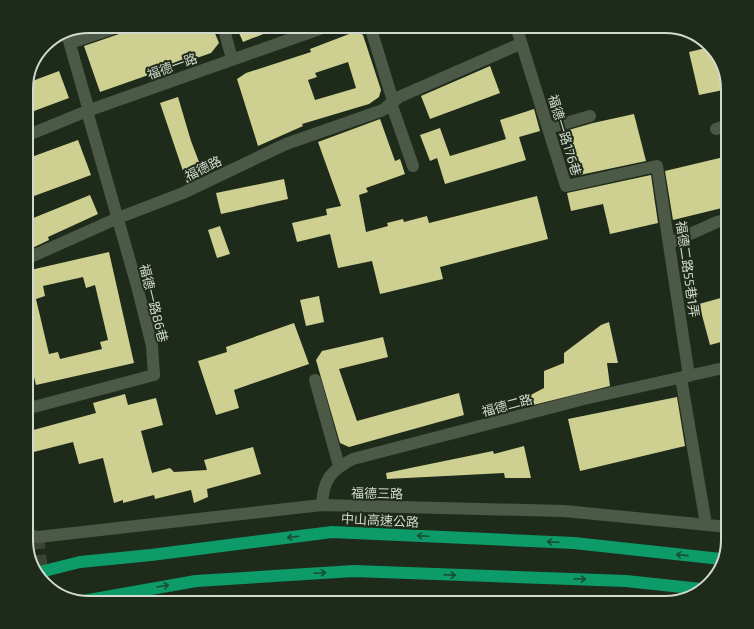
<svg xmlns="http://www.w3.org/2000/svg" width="754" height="629" viewBox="0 0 754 629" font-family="'Exo 2','Noto Sans TC',sans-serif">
	<rect width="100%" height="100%" fill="#1f2b1a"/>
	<!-- building -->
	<g fill="#ced091" fill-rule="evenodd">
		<path d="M127 26H212L219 43 211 53 100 92 84 46 122 33 126 31Z"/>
		<path d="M236 26H281V27L243 42Z"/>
		<path d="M357 31 363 35 381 90 379 97 369 104 302 124 303 126 258 146 237 79 246 73 311 52 310 49ZM348 62 356 88 315 100 308 80 317 77 315 73Z"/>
		<path d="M710 47 723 65 728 89 699 95 689 52Z"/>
		<path d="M490 66 500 93 430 119 421 96Z"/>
		<path d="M59 71 69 98 26 114 27 83Z"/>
		<path d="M178 97 191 141 204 175 187 183 160 103Z"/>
		<path d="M534 109 540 131 519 137 526 160 445 184 437 158 430 161 420 135 440 128 450 156 506 139 500 120Z"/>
		<path d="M634 114 646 161 575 176 565 131 593 123Z"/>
		<path d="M380 119 395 161 400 159 405 174 366 188 368 192 359 195 366 232 388 226 387 223 403 219 404 222 427 216 429 223 537 196 548 239 440 267 443 279 380 294 372 261 338 268 330 234 297 242 292 223 327 215 326 209 341 206 318 142Z"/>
		<path d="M78 140 91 175 26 199V159Z"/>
		<path d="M728 156V205L726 207 673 220 665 171Z"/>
		<path d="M651 175 658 223 610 234 603 204 571 211 567 193Z"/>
		<path d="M284 179 288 199 221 214 216 193Z"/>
		<path d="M90 195 98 214 48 237 49 240 26 251V221Z"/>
		<path d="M220 226 230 254 217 258 208 230Z"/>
		<path d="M109 252 134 363 36 385 26 346V271ZM83 277 86 288 95 285 108 340 100 342 102 349 60 359 58 352 49 354 36 299 45 296 43 286Z"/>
		<path d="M319 296 324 322 306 326 300 300Z"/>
		<path d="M728 296V340L710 345 699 304Z"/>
		<path d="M609 322 618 363H607L610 386 525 407 523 399 544 388V371L564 363V353L601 325Z"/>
		<path d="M294 323 309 364 234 390 239 408 216 415 198 361 227 352 226 347Z"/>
		<path d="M383 337 388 357 339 369 357 421 459 393 464 415 349 447 340 443 316 360 322 351Z"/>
		<path d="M125 394 128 405 156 398 163 425 141 431 152 473 170 468 174 472 207 470 204 460 253 447 261 474 207 489 208 497 194 503 191 490 155 499 154 495 123 503V500L114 503 103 458 79 464 73 442 26 454V432L96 413 93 403Z"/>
		<path d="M677 397 685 446 580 471 568 419Z"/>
		<path d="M524 446 531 478H505L504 473 387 479 386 473 493 451 494 454Z"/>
	</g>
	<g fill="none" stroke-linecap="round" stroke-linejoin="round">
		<!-- minor-tunnel -->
		<path stroke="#3a4535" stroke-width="12" stroke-dasharray="12 6" stroke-linecap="butt" d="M38 537 43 579"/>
		<!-- minor -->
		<g stroke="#4d5947" stroke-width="12">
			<path d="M223 26 232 59"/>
			<path d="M370 26 393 101"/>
			<path d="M516 26 566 186 657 166 689 376"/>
			<path d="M67 34 89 111"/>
			<path d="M70 43 120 26"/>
			<path d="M391 103 413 166"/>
			<path d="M549 128 590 116"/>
			<path d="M716 129 728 125"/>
			<path d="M26 136 87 111 328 26"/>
			<path d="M670 243 717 222 728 219"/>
			<path d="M26 259 118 218 183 193 286 144 383 110 399 97 520 44"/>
			<path d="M681 378 706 524"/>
			<path d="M315 380 339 466"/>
			<path d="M26 409 154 375 152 346 137 286 87 111"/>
			<path d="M322 505C323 480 331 470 353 459L584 399 728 367"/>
			<path d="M26 534 38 537 322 505 564 511 728 527"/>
		</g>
		<!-- highway -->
		<g stroke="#0d9b6a" stroke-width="12">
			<path d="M40 572 80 562 151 555 332 532 574 543 721 559"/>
			<path d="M83 601 196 581 354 571 626 581 701 589"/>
		</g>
	</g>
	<!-- one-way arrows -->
	<defs><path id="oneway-shaft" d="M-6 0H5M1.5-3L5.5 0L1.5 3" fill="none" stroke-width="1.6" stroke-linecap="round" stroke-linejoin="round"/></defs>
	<g stroke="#1a4d32">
		<use href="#oneway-shaft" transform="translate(423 536) rotate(-177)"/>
		<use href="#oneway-shaft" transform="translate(293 537) rotate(173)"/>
		<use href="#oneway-shaft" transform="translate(553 542) rotate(-177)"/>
		<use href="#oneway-shaft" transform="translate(682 555) rotate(-174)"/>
		<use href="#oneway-shaft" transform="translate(320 573) rotate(-3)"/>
		<use href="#oneway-shaft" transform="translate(450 575) rotate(2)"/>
		<use href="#oneway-shaft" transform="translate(580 579) rotate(2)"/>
		<use href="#oneway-shaft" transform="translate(163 586) rotate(-10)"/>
	</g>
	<g text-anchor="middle" stroke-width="4" stroke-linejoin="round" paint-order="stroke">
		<!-- street labels -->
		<g font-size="13" fill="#d2dacf" stroke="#1f2b1a">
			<text transform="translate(172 66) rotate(-20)" y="5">福德一路</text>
			<text transform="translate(565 135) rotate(73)" y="5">福德一路176巷</text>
			<text transform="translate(203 168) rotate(-26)" y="5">福德路</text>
			<text transform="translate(688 269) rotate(82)" y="5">福德二路55巷1弄</text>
			<text transform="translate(154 303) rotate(76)" y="5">福德一路86巷</text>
			<text transform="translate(507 405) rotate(-15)" y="5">福德二路</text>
			<text transform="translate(377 493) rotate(1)" y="5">福德三路</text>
			<text transform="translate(380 520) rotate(3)" y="5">中山高速公路</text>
		</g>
	</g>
	<!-- crop -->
	<path d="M0 0H754V629H0ZM89 33H665A56 56 0 0 1 721 89V540A56 56 0 0 1 665 596H89A56 56 0 0 1 33 540V89A56 56 0 0 1 89 33Z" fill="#1f2b1a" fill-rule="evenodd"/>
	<path fill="none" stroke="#d2dacf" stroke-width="2" d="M89 33H665A56 56 0 0 1 721 89V540A56 56 0 0 1 665 596H89A56 56 0 0 1 33 540V89A56 56 0 0 1 89 33Z"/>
</svg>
